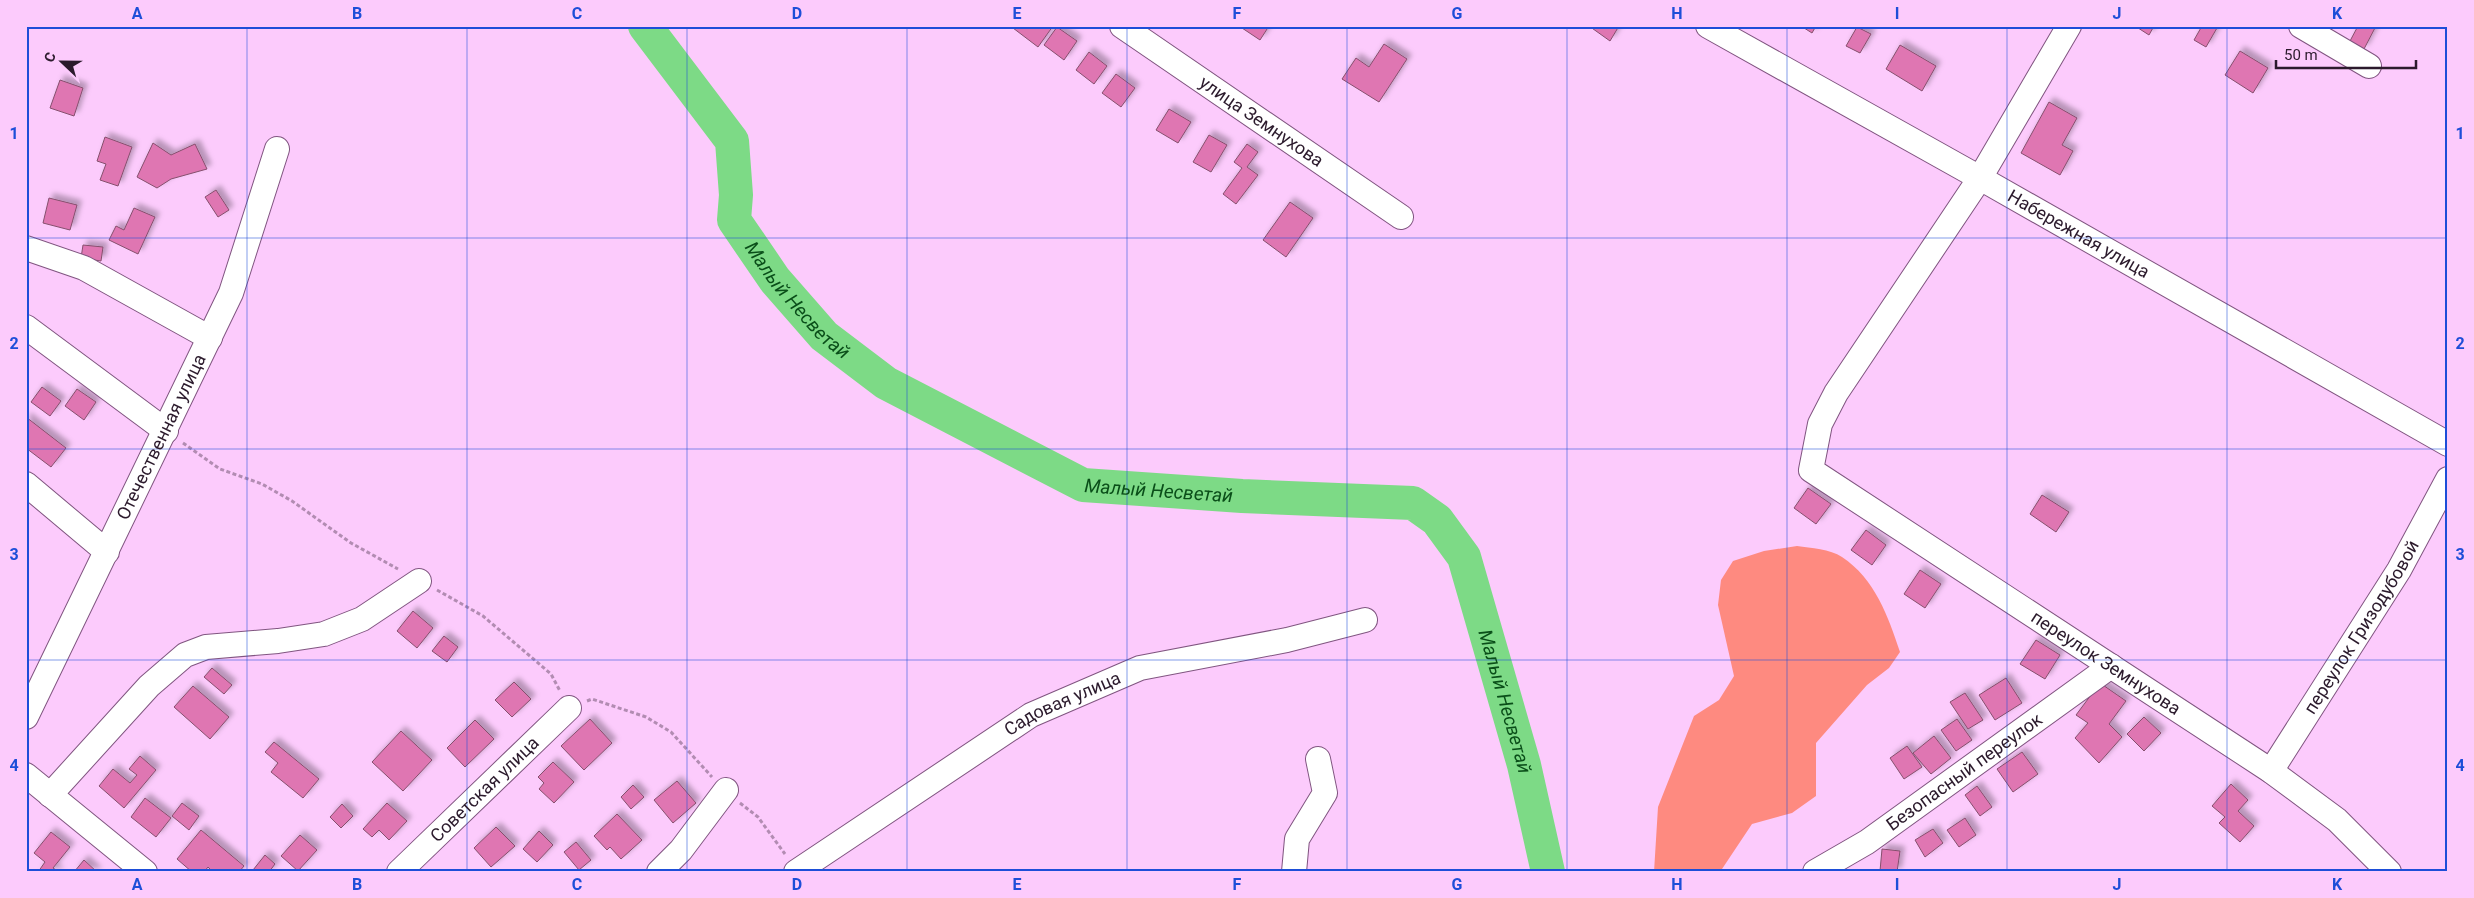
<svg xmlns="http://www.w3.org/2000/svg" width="2474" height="898" viewBox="0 0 2474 898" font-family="Roboto,sans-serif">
	<defs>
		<filter id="shadow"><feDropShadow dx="4.5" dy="-4.5" stdDeviation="2.5" flood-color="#0004"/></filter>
	</defs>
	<rect width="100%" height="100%" fill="#fccbfc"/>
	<!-- green -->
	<path fill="#fe8a80" d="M1797 546C1811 548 1830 549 1842 557 1875 579 1888 616 1900 652L1889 668 1867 685 1816 743V796L1792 813 1752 824 1720 872H1654L1658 807 1694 716 1719 700 1734 676 1718 605 1721 580 1733 561 1764 551Z"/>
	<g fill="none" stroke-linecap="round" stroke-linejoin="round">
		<!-- river -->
		<path stroke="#7dda86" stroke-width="34" id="s1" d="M645 26 732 141 736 195 734 220 775 280 824 336 886 383 1083 485 1242 496 1413 503 1437 520 1464 557 1524 765 1548 872"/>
	</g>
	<!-- building -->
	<g fill="#df76b2" stroke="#854f6d" filter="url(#shadow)">
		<path d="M1014 26H1053L1038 47 1013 28Z"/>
		<path d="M1239 26H1269L1260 40Z"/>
		<path d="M1589 26H1619L1610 41Z"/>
		<path d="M1801 26H1816L1812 33Z"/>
		<path d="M2135 26H2154L2149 35Z"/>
		<path d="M2202 26 2217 28 2206 47 2194 40Z"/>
		<path d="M2358 26H2376L2364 49 2350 41Z"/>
		<path d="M1057 27 1077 41 1064 60 1044 45Z"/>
		<path d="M1857 27 1871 34 1860 53 1846 46Z"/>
		<path d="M1384 44 1407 59 1379 102 1342 79 1356 58 1369 67Z"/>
		<path d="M1900 45 1936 66 1922 91 1886 69Z"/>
		<path d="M2240 51 2268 68 2253 93 2225 75Z"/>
		<path d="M1089 52 1107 66 1094 84 1076 70Z"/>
		<path d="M1116 74 1135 88 1121 107 1102 93Z"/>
		<path d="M60 80 83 88 74 116 50 108Z"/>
		<path d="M2049 102 2077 118 2062 145 2073 151 2060 175 2021 153Z"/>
		<path d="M1169 109 1191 122 1178 143 1156 130Z"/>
		<path d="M1209 135 1227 145 1211 172 1193 162Z"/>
		<path d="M105 137 132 147 118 186 100 180 106 164 97 161Z"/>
		<path d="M153 143 171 155 195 144 207 169 171 179 157 188 137 177Z"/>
		<path d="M1247 144 1258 152 1247 167 1258 175 1236 204 1223 194 1242 168 1234 162Z"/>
		<path d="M216 190 229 210 218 217 205 197Z"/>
		<path d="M49 198 77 205 70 230 43 223Z"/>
		<path d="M1290 202 1313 218 1286 257 1263 240Z"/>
		<path d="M134 208 155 217 138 254 109 240 116 226 124 230Z"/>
		<path d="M83 245 103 247 101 261 81 258Z"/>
		<path d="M42 387 61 401 50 416 31 402Z"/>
		<path d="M77 389 96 402 84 420 65 406Z"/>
		<path d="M26 417 66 448 51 467 26 448Z"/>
		<path d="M1808 488 1831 504 1816 524 1794 508Z"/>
		<path d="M2042 495 2069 512 2056 532 2030 514Z"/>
		<path d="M1866 530 1886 545 1872 565 1851 550Z"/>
		<path d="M1920 570 1941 584 1925 608 1904 594Z"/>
		<path d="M413 611 433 628 417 648 397 631Z"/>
		<path d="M444 636 458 647 447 662 432 651Z"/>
		<path d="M2036 640 2060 655 2045 679 2020 664Z"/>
		<path d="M212 668 232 685 224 694 204 677Z"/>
		<path d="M2006 678 2022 703 1995 720 1979 695Z"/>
		<path d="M514 682 531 699 512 717 495 700Z"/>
		<path d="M2100 683 2126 701 2109 724 2122 737 2099 763 2075 738 2088 723 2076 715Z"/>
		<path d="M193 686 229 717 210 739 174 707Z"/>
		<path d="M1965 693 1983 720 1968 729 1950 702Z"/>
		<path d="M2144 717 2161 733 2144 751 2127 734Z"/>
		<path d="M590 719 612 743 584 770 561 746Z"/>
		<path d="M1957 719 1972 740 1956 751 1941 730Z"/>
		<path d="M475 720 494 739 465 767 447 748Z"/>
		<path d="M401 731 432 760 403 791 372 762Z"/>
		<path d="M1934 736 1951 758 1931 774 1913 753Z"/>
		<path d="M274 742 319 779 303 798 271 772 278 763 265 752Z"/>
		<path d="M1907 746 1922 767 1904 779 1890 758Z"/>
		<path d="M2022 752 2038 774 2013 792 1997 769Z"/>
		<path d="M140 756 156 770 124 808 99 786 113 769 130 783 137 775 129 769Z"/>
		<path d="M553 762 574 782 554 803 539 789 544 783 538 777Z"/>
		<path d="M677 781 696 803 673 823 654 800Z"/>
		<path d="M2231 784 2248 800 2238 811 2254 826 2240 842 2219 823 2225 817 2212 806Z"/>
		<path d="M633 785 644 797 631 809 621 797Z"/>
		<path d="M1977 786 1992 807 1980 816 1965 795Z"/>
		<path d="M145 798 171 818 156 837 131 817Z"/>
		<path d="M182 803 199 816 189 830 172 816Z"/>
		<path d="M387 803 407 821 389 840 379 830 372 837 363 829Z"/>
		<path d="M342 804 353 816 341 828 330 817Z"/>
		<path d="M617 814 642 840 621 859 610 847 607 850 594 836Z"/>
		<path d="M1965 818 1976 835 1959 847 1947 830Z"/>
		<path d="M496 827 515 846 491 867 474 848Z"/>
		<path d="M1933 829 1943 843 1925 857 1915 840Z"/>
		<path d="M201 830 244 866 239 872H213L208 867 204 872H192L177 859Z"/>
		<path d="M539 831 553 845 537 862 523 849Z"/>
		<path d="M51 832 70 847 53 868 59 872H38L45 862 34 853Z"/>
		<path d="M300 835 317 850 298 871 281 856Z"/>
		<path d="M576 842 591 860 579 870 564 852Z"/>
		<path d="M1882 849 1900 851 1897 872 1880 871Z"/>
		<path d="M265 855 275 864 269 872H255L253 870Z"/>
		<path d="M84 860 97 872H74Z"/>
	</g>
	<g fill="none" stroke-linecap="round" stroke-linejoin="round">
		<defs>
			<g id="minor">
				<path id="s2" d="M1122 26 1401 217"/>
				<path id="s3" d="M1708 26 1980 178 2448 444"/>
				<path id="s4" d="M2069 26 1980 178 1836 393 1820 424 1811 470 2271 771 2337 820 2389 872"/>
				<path d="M2301 26 2369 66"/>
				<path d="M26 248 84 268 210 338"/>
				<path d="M26 327 166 431"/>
				<path d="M26 484 107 552"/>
				<path id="s5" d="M26 717 231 293 277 149"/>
				<path id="s6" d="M2271 771 2399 570 2448 479"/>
				<path d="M26 775 145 872"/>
				<path d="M50 795 149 686 185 655 206 647 278 641 324 634 362 619 419 581"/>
				<path id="s7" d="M399 872 569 708"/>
				<path d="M659 872 681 850 726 790"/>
				<path id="s8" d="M796 872 1031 715 1140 668 1287 640 1365 620"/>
				<path d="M1294 872 1297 839 1325 793 1318 759"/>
				<path id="s9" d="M1815 872 1867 842 2111 666"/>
			</g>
		</defs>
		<!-- minor casing -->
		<use href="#minor" stroke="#805580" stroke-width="26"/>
		<!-- path -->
		<g stroke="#b28cb2" stroke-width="3" stroke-dasharray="4 2.5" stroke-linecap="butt">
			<path d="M183 443 220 469 262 484 292 501 351 543 398 569"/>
			<path d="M437 590 483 616 551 674 560 691"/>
			<path d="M587 701 592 699 646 717 671 732 712 777"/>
			<path d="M740 803 758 817 785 854"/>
		</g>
		<!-- minor -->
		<use href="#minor" stroke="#fff" stroke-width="24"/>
	</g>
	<!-- grid -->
	<path fill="none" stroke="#1d4ed8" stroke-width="1" stroke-opacity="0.55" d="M247 26V872M467 26V872M687 26V872M907 26V872M1127 26V872M1347 26V872M1567 26V872M1787 26V872M2007 26V872M2227 26V872M26 238H2448M26 449H2448M26 660H2448"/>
	<g text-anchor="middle" stroke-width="4" stroke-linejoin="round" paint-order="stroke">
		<!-- street labels -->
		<g font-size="18" fill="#2b1a2c" stroke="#fccbfc">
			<text dy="6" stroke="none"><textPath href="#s2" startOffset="169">улица Земнухова</textPath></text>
			<text dy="6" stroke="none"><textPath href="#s3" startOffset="425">Набережная улица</textPath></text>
			<text dy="6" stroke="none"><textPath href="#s5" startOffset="311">Отечественная улица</textPath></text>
			<text dy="6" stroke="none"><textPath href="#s6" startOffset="170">переулок Гризодубовой</textPath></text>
			<text dy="6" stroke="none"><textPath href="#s4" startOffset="869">переулок Земнухова</textPath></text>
			<text dy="6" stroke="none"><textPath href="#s8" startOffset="316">Садовая улица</textPath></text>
			<text dy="6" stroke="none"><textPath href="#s9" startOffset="180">Безопасный переулок</textPath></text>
			<text dy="6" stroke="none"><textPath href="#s7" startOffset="119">Советская улица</textPath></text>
		</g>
		<!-- water labels -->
		<g font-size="19" font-style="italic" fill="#0a4e19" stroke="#fccbfc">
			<text dy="7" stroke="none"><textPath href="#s1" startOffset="326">Малый Несветай</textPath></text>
			<text dy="7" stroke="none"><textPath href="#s1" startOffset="746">Малый Несветай</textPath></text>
			<text dy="7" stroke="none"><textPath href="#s1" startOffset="1226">Малый Несветай</textPath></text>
		</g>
	</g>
	<!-- border -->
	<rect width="2474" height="898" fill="none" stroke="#fccbfc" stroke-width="55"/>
	<!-- north arrow -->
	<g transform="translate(62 62) rotate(292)" stroke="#fccbfc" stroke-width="4" paint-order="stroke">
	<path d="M0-4L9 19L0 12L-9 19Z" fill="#2b1a2c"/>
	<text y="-8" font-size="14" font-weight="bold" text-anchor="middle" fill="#2b1a2c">С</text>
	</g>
	<!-- scale -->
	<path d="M2276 60v8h140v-8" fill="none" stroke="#2b1a2c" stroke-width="2.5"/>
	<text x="2284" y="60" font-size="15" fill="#2b1a2c" stroke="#fccbfc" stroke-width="4" paint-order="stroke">50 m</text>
	<rect x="28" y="28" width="2418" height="842" fill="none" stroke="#1d4ed8" stroke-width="2"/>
	<g font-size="16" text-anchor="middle" font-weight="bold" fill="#1d4ed8">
		<text x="137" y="19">A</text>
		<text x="357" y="19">B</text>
		<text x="577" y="19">C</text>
		<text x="797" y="19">D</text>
		<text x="1017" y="19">E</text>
		<text x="1237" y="19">F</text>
		<text x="1457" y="19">G</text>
		<text x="1677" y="19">H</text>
		<text x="1897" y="19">I</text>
		<text x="2117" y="19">J</text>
		<text x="2337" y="19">K</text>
		<text x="14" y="139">1</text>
		<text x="2460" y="139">1</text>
		<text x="14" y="349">2</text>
		<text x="2460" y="349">2</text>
		<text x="14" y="560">3</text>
		<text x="2460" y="560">3</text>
		<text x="14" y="771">4</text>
		<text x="2460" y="771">4</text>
		<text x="137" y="890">A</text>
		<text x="357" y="890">B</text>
		<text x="577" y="890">C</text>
		<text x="797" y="890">D</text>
		<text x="1017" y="890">E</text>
		<text x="1237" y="890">F</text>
		<text x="1457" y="890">G</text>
		<text x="1677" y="890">H</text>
		<text x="1897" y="890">I</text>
		<text x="2117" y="890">J</text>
		<text x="2337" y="890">K</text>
	</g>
</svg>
